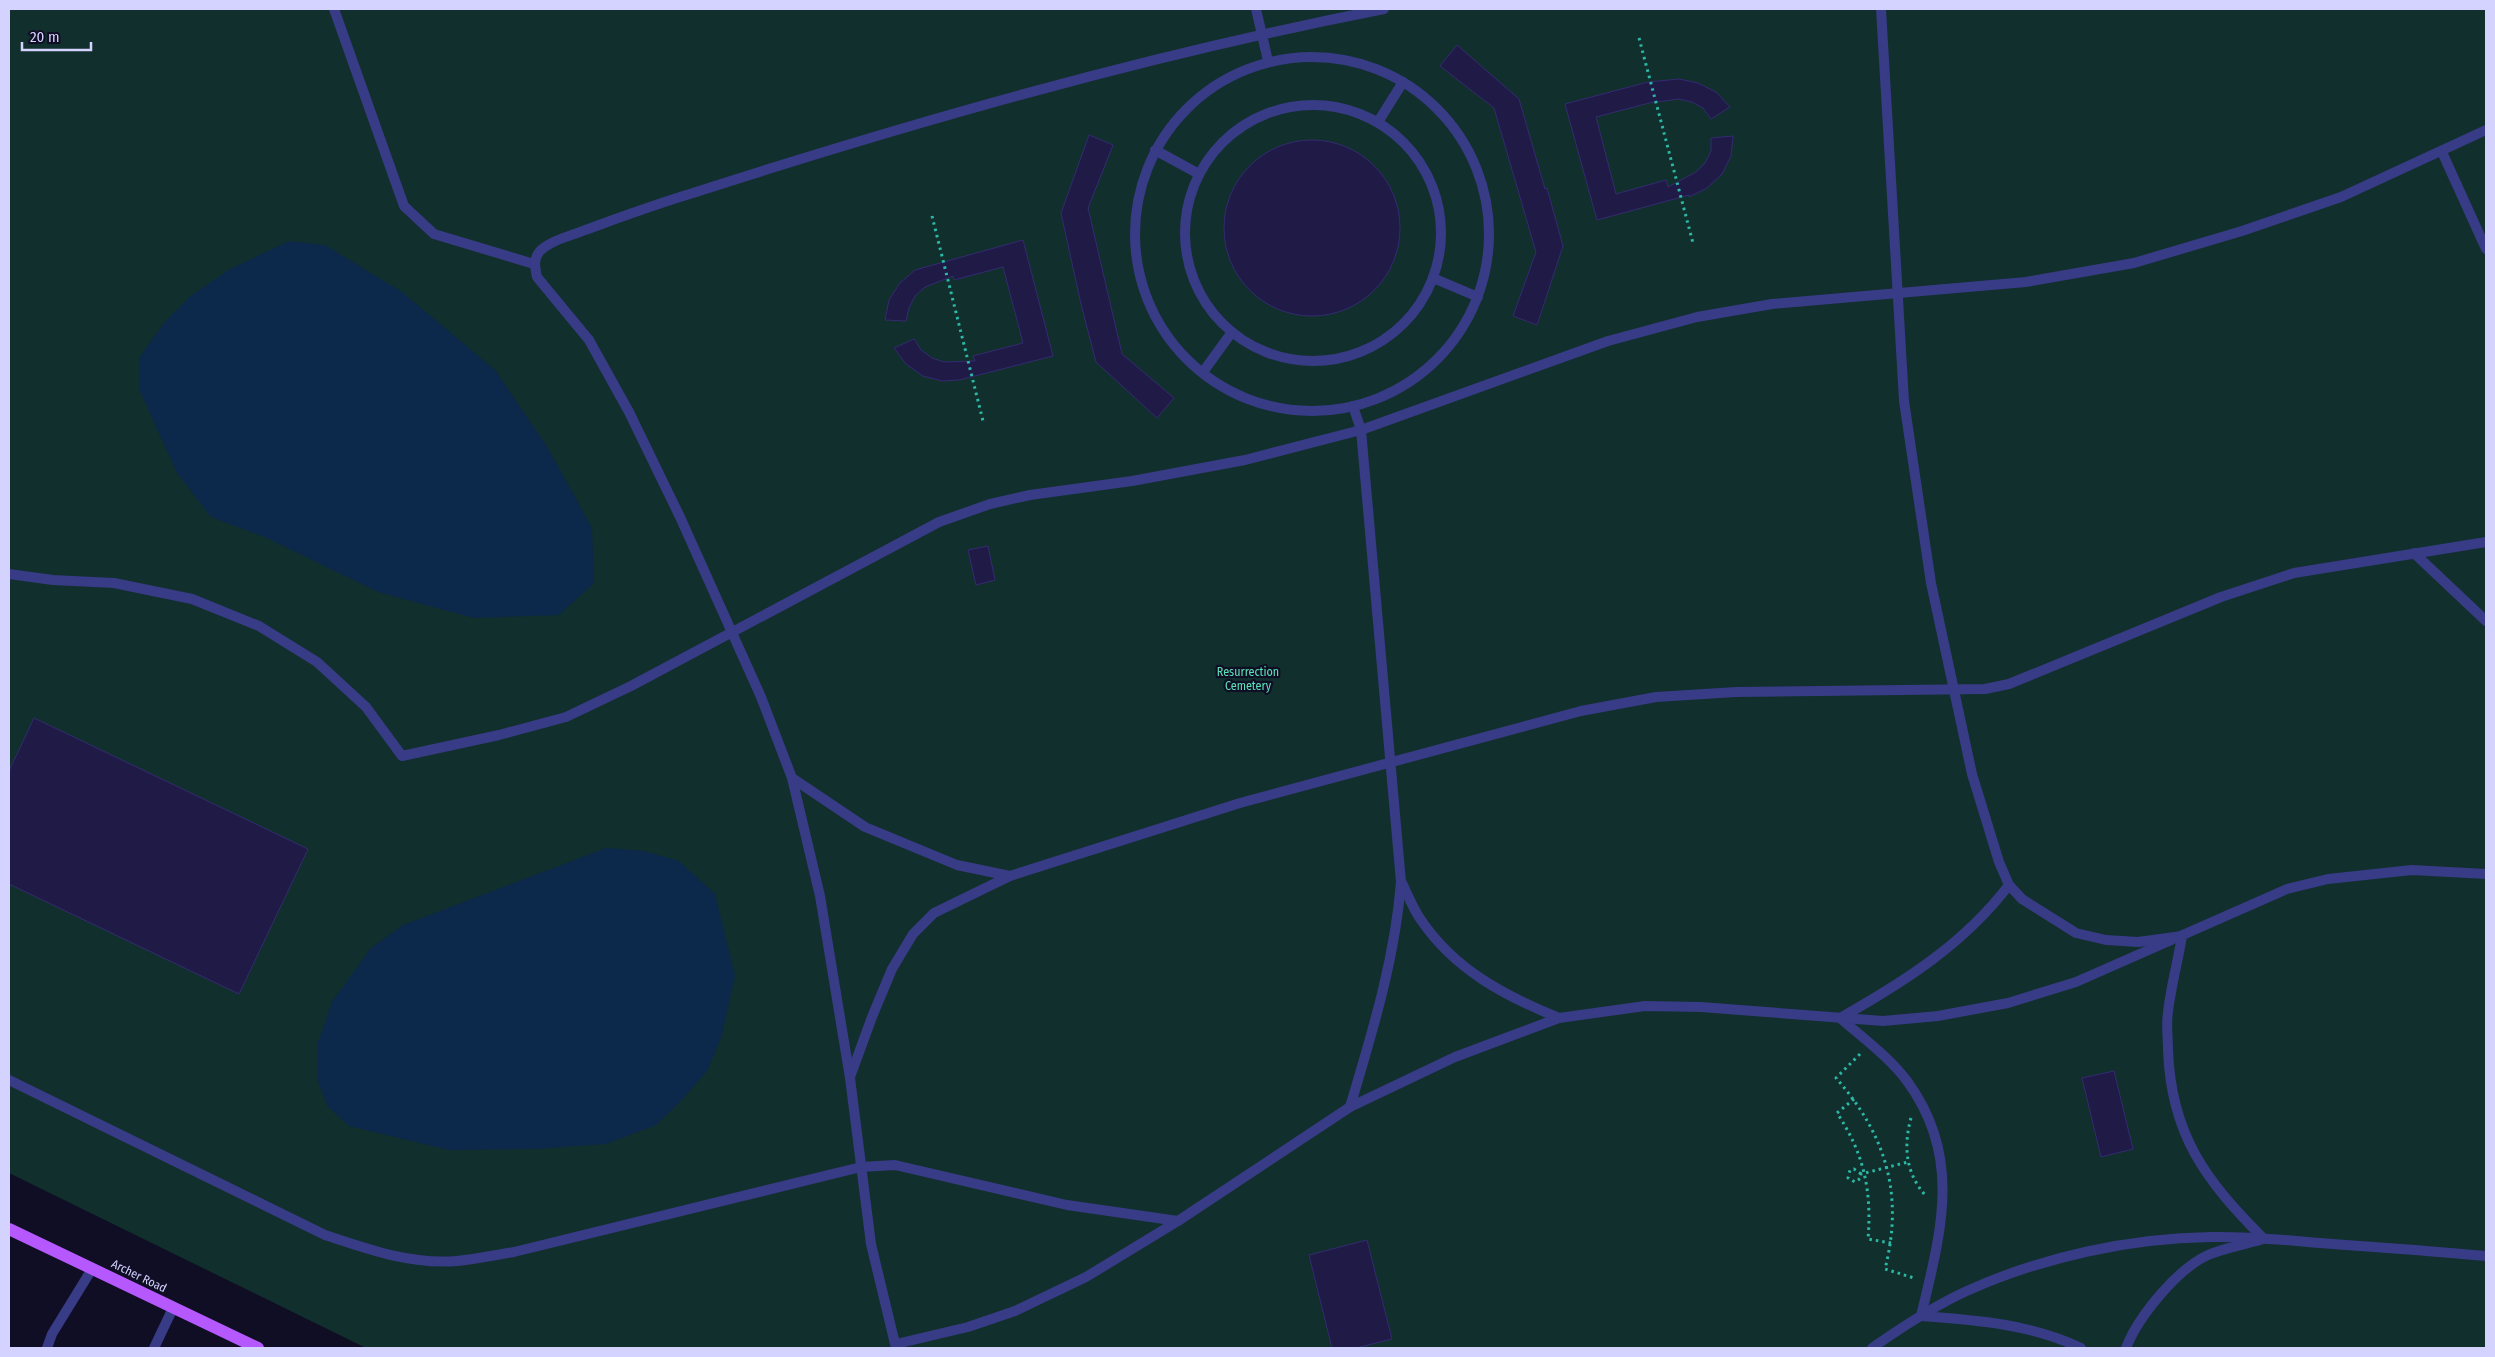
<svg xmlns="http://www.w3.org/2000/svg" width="2495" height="1357" viewBox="0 0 2495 1357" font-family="'Fira Sans Condensed',sans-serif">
	<rect width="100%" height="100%" fill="#100e25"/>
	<!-- green -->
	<path fill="#112f2c" d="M9 9H2486V1348H366L9 1173Z"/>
	<!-- water -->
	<g fill="#0c284b">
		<path d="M289 241 325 245 402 292 495 370 548 448 592 528 594 583 559 615 474 618 378 592 269 539 211 517 177 473 139 389V358L164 323 192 295 230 269Z"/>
		<path d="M606 848 644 851 679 861 715 894 735 976 721 1038 707 1071 681 1101 656 1125 606 1144 536 1149 449 1150 349 1126 328 1107 317 1079V1045L332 1002 371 948 403 925Z"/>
	</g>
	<!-- building -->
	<g fill="#1f1a46" stroke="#342b72">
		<path d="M1457 45 1519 99 1545 189 1547 188 1563 246 1537 325 1513 316 1536 252 1494 108 1440 66Z"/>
		<path d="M1679 79 1698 83 1716 92 1730 107 1711 119 1703 108 1692 102 1679 99 1649 103 1596 117 1616 194 1666 180 1668 187 1696 172 1705 163 1711 151V138L1733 136 1731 156 1722 174 1707 188 1689 197V195L1597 220 1565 104 1648 82Z"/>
		<path d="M1089 135 1113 145 1088 208 1122 354 1174 398 1157 418 1096 362 1081 304 1061 213Z"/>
		<circle cx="1312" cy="228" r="88"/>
		<path d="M1023 240 1053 356 959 380 942 381 923 376 906 364 894 348 914 339 921 350 932 358 944 362 975 361 973 356 1023 343 1003 267 954 280 953 276 925 287 915 296 909 308 906 321 885 320 889 300 900 283 915 270Z"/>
		<path d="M988 546 995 580 976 585 968 550Z"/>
		<path d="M34 718 308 849 239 994 9 884V771Z"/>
		<path d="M2114 1071 2133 1149 2101 1157 2082 1078Z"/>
		<path d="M1367 1240 1392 1339 1356 1348H1332L1309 1255Z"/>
	</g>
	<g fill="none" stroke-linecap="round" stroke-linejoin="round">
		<!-- path -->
		<g stroke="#2cb8a6" stroke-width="3" stroke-dasharray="2.5 4" stroke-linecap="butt">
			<path d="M1639 38 1693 243"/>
			<path d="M932 216 983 421"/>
			<path d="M1860 1054 1836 1078C1886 1135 1904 1194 1885 1269L1914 1278"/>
			<path d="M1854 1099 1837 1113C1864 1153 1872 1192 1868 1239L1891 1243"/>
			<path d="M1911 1118C1903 1147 1906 1174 1926 1196"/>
			<path d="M1861 1174 1854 1169 1850 1170 1848 1178 1855 1182 1861 1178V1174L1908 1162"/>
		</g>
		<!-- service -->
		<g stroke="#383b85" stroke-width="10">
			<path d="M334 9 404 206 434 234 534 264"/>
			<path d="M1256 9 1268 61"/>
			<path d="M1881 9 1904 401 1931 583 1972 774 1999 862 2009 885 2022 899 2076 933 2106 940 2138 942 2182 936C2178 961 2171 986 2168 1012 2166 1024 2168 1038 2168 1050 2171 1135 2206 1181 2264 1239 2246 1244 2225 1248 2208 1255 2177 1269 2138 1317 2126 1348"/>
			<circle cx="1312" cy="234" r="177"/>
			<circle cx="1313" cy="233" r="128"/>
			<path d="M1378 122 1403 82"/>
			<path d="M1155 150 1199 174"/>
			<path d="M2442 152 2486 249"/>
			<path d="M1433 278 1478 297"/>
			<path d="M1203 372 1232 332"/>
			<path d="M2414 553 2486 621"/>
			<path d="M9 574 53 580 114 583 192 599 259 626 317 662 366 707 402 756 499 735 566 717 631 686 939 522 990 504 1030 495 1132 481 1245 460 1361 430 1608 341 1697 317 1772 304 2026 282 2134 263 2242 231 2341 197 2486 130"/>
			<path d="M792 778 865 827 957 865 1010 876"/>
			<path d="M1402 883C1408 895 1413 909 1421 920 1455 970 1505 996 1559 1018"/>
			<path d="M2009 885C1964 944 1904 982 1840 1018 1863 1038 1889 1057 1907 1081 1963 1157 1941 1232 1921 1316 1976 1320 2031 1324 2081 1348"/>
			<path d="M850 1077 872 1017 892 969 913 934 934 913 1010 876 1240 803 1581 711 1656 697 1736 692 1985 689 2009 684 2221 597 2294 573 2486 542"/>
			<path d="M9 1080 325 1235C367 1249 411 1265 457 1261 476 1259 495 1255 514 1252L861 1167 895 1165 1067 1205 1178 1221"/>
			<path d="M1350 1107C1372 1033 1395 959 1401 882L1361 430 1353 406"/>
			<path d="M896 1344 968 1327 1015 1311 1086 1277 1178 1221 1350 1107 1455 1057 1559 1018 1645 1006 1701 1007 1883 1021 1938 1016 2008 1003 2076 982 2287 889 2328 879 2412 870 2486 874"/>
			<path d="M47 1348 52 1334 92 1269"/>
			<path d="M154 1348 173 1308"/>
			<path d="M896 1348 871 1244 850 1078 820 896 792 778 761 697 680 517 629 412 589 340 537 277C535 268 533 259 540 251 551 240 571 236 585 230 621 217 656 204 693 193 920 120 1149 55 1384 9"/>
			<path d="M1872 1348C1902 1327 1935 1305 1969 1290 2043 1257 2130 1238 2211 1237 2248 1236 2284 1240 2320 1243 2376 1247 2431 1251 2486 1256"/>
		</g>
		<!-- primary -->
		<path stroke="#b559ff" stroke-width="12" d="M9 1229 258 1348"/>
	</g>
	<g text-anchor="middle" stroke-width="4.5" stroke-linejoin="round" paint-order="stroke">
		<!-- park labels -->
		<g font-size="12" fill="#5be2b7" stroke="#100e25">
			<text x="1248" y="676">Resurrection<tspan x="1248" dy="14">Cemetery</tspan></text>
		</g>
		<!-- street labels -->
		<g font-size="12" fill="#d4d2ff" stroke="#100e25">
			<text transform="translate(139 1276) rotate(26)" y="4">Archer Road</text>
		</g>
	</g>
	<!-- border -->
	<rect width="2495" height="1357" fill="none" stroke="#d4d2ff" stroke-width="20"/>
	<!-- scale -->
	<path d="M22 42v8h69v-8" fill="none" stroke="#d4d2ff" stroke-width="2.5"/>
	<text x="30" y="42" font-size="15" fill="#d4d2ff" stroke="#100e25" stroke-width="4" paint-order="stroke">20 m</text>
</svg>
